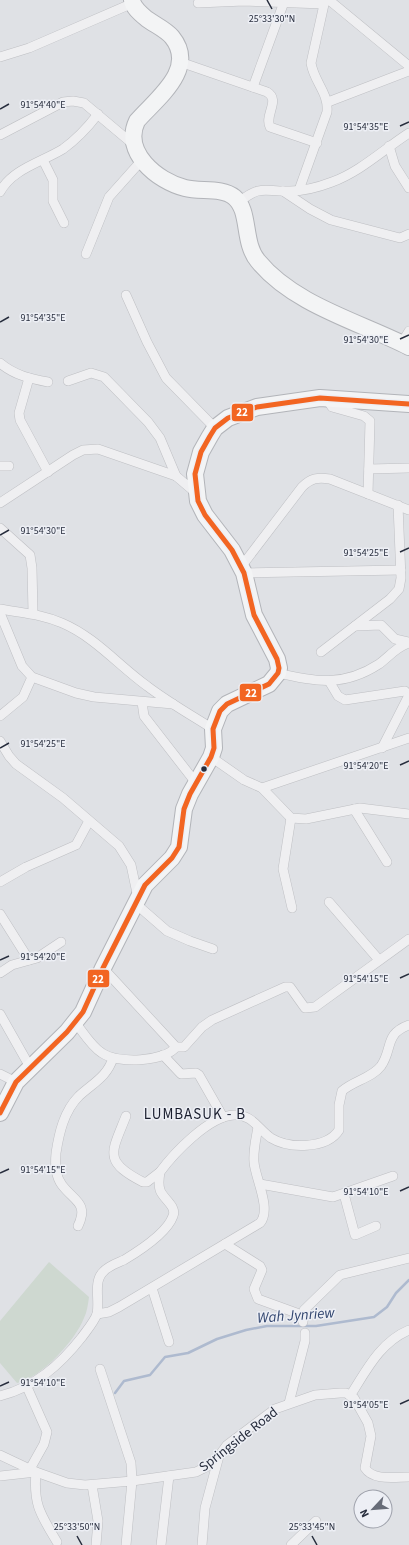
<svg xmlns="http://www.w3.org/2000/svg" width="409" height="1545" viewBox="0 0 409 1545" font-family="'Source Sans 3',sans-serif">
	<rect width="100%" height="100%" fill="#dfe1e5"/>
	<!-- green -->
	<path fill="#ced8d0" d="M49 1262 89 1297C88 1304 87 1312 84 1318 75 1341 41 1378 17 1383L0 1363V1321Z"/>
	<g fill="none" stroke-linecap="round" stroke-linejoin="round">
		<!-- stream -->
		<path stroke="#aebacf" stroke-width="2.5" d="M115 1393 124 1381 150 1375 165 1357 188 1353 217 1339 246 1330 267 1326H316L374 1317 387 1307 396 1293 409 1280"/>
		<defs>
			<g id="street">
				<path d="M329 0 409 66"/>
				<path d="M198 3 244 1 324 4"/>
				<path d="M0 57 29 48 133 3"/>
				<path d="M180 62 267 92C281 100 264 115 270 127L317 143"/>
				<path d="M253 87 284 2"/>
				<path d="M328 102 409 71"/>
				<path d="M0 135 63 102 73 101 84 103 134 145"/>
				<path d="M389 146 395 166 409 188"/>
				<path d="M43 160 53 180V201L64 223"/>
				<path d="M299 190 327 112C329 93 314 82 311 63L325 0"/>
				<path d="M283 191 310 209 331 220 400 238 409 234"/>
				<path d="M0 192C12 169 42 162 63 149 77 139 88 127 98 114"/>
				<path d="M239 202C262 184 264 192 290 191 303 191 319 187 332 182 360 172 384 149 409 133"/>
				<path d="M86 254 109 197 142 160"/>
				<path d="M126 295 147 342 166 378 215 428"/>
				<path d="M401 344 409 331"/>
				<path d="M0 363C14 375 31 379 48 382"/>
				<path d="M29 378 19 413 20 420 48 472"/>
				<path d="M68 381 91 373 104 377 148 422 160 438 176 476"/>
				<path d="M326 398 332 407 364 416 370 421 368 494"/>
				<path d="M0 466H9"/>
				<path d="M369 469 409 468"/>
				<path d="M0 503 73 455 83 450 98 449 176 476 196 493"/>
				<path d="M0 528 30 555 32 568 33 613"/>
				<path d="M241 567 302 487C311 478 318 477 330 479L409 510"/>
				<path d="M244 573 401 570"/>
				<path d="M0 609C21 613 42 614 62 623 95 637 118 665 147 686 168 702 191 715 213 729"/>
				<path d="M0 613 22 666 32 677 76 693 94 697 173 704"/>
				<path d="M355 626 381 625 395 639 409 642"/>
				<path d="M321 652 390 599 399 589 401 578 398 505"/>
				<path d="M278 673C315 682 344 687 379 664 390 656 396 647 409 643"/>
				<path d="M329 681 338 696 345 700 405 691"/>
				<path d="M142 702 144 716 196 783"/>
				<path d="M0 716 23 697 32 677"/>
				<path d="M0 741 9 756 16 764 63 798 119 846 131 865 138 898"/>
				<path d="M382 748 408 697"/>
				<path d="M211 757 244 780 262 788 291 818 306 819 360 808 409 814"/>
				<path d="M262 788 409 738"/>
				<path d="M354 809 387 862"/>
				<path d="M291 818 283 869 292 908"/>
				<path d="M0 882 26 867 76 845 89 821"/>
				<path d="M329 902 379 960"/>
				<path d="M136 904 167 931 190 941 213 949"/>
				<path d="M0 914 29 960"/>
				<path d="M103 968 176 1047H184L202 1027 212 1020 285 987H290L305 1008 315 1007 409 939"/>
				<path d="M0 973 12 965 37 958 61 942"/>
				<path d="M0 1014 30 1067"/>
				<path d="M75 1022C83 1032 91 1046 102 1053 118 1064 164 1062 176 1047"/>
				<path d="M163 1055 181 1074 196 1073 199 1075 223 1117"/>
				<path d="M0 1074 16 1082"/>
				<path d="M126 1116C112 1152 102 1161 143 1182H147L160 1172"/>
				<path d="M260 1184 333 1197 393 1176"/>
				<path d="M344 1194 355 1235 376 1226"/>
				<path d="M78 1226C89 1203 74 1201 62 1185 55 1176 55 1163 56 1153 59 1133 64 1111 79 1096 93 1083 107 1077 113 1058"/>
				<path d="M225 1244 260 1266 262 1270 254 1289 258 1299 302 1315"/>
				<path d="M152 1288 169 1342"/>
				<path d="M97 1314 109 1312 119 1307 260 1223C272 1209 255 1178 254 1162 253 1150 256 1139 258 1127"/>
				<path d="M303 1322 304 1310 340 1275 409 1258"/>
				<path d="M100 1369 131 1463 132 1481 126 1545"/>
				<path d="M27 1387 47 1432 44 1444 30 1469"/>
				<path d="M0 1396C35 1387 60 1365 82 1337 87 1330 94 1322 97 1314 100 1301 93 1282 103 1272 108 1266 117 1263 124 1260 139 1251 167 1233 173 1216 177 1206 163 1199 160 1190 158 1184 159 1178 160 1172 174 1153 209 1116 234 1115 252 1114 258 1129 271 1138 289 1149 327 1149 339 1130V1105L342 1091C353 1081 372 1078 381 1066 393 1049 384 1034 409 1025"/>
				<path d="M350 1396C366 1371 380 1342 409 1330"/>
				<path d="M289 1403 305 1341V1333"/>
				<path d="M0 1455 36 1472C33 1505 41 1515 57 1542"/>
				<path d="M0 1476 36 1472 67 1483 85 1485 132 1481 196 1472 208 1466 219 1456 227 1445 275 1409 315 1395 340 1393H346L354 1398 368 1423 371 1436 365 1468C373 1481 395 1477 409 1477"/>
				<path d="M92 1485 98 1521 96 1545"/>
				<path d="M161 1545 169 1476"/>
				<path d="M202 1545 205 1508 219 1456"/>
				<path d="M291 1545 316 1521"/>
			</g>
			<g id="highway">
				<path d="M132 0C133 8 141 14 147 19 155 25 165 29 172 37 198 69 156 99 137 121 122 152 157 181 185 188 200 192 222 187 234 197 251 211 242 242 258 261 294 305 360 322 409 347"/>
				<path d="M0 1113 16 1082 67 1032 83 1012 103 968 145 885 172 858 179 847 184 809 190 794 211 757 214 748 213 729 220 711 227 704 269 684 278 673 279 668 277 659 254 615 244 573 232 550 205 515 198 501 195 474 201 452 210 436 215 428 228 418 257 407 320 398 409 404"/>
			</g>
		</defs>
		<!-- street casing -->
		<use href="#street" stroke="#bebfc3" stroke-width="10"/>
		<!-- highway casing -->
		<use href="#highway" stroke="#b2b4b9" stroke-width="18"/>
		<!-- street -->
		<use href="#street" stroke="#efeff1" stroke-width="9"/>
		<!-- highway -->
		<use href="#highway" stroke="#f3f4f5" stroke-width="16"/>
		<defs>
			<path id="bus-1" d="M0 1113 16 1082 67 1032 83 1012 103 968 145 885 172 858 179 847 184 809 190 794 211 757 214 748 213 729 220 711 227 704 269 684 278 673 279 668 277 659 254 615 244 573 232 550 205 515 198 501 195 474 201 452 210 436 215 428 228 418 257 407 320 398 409 404"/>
		</defs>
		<!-- bus-1 casing -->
		<use href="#bus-1" stroke="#edeff5" stroke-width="8"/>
		<!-- bus-1 -->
		<use href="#bus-1" stroke="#f26522" stroke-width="5"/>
	</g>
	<!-- ticks -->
	<path fill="none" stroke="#272d3d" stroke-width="1.5" d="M267 0 272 9M0 109 9 104M400 126 409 122M0 322 9 317M400 339 409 335M0 535 9 530M400 552 409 548M0 748 9 743M400 765 409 761M0 960 9 956M400 978 409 974M0 1173 9 1169M400 1191 409 1187M0 1386 9 1382M400 1404 409 1400M77 1536 82 1545M312 1536 317 1545"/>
	<!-- markers -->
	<circle fill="#272d3d" stroke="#edeff5" stroke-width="1.5" cx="204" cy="769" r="3.5"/>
	<g text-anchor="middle" stroke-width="3" stroke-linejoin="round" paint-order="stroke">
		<!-- street labels -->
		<g font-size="14" fill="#272d3d" stroke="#edeff5">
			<text transform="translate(238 1439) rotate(-38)" y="5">Springside Road</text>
		</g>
		<!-- neighbourhood labels -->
		<g font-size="15" letter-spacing="1" fill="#1a1e2e" stroke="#edeff5">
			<text x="195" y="1119">LUMBASUK - B</text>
		</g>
		<!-- water labels -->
		<g font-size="15" font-style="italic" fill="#334770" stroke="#edeff5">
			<text transform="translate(296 1315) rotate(-4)" y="5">Wah Jynriew</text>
		</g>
	</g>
	<g font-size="10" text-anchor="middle" fill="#272d3d" stroke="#edeff5" stroke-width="3" stroke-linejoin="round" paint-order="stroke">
		<text x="272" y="22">25°33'30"N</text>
		<text x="43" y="108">91°54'40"E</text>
		<text x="366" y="130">91°54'35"E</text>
		<text x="43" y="321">91°54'35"E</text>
		<text x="366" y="343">91°54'30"E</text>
		<text x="43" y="534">91°54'30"E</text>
		<text x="366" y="556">91°54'25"E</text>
		<text x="43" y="747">91°54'25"E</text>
		<text x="366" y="769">91°54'20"E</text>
		<text x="43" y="960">91°54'20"E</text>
		<text x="366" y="982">91°54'15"E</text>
		<text x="43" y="1173">91°54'15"E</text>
		<text x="366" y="1195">91°54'10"E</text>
		<text x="43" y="1386">91°54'10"E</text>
		<text x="366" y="1408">91°54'05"E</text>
		<text x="77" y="1530">25°33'50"N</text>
		<text x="312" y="1530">25°33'45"N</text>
	</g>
	<g stroke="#edeff5" stroke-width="1.5">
		<rect x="231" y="403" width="23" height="19" rx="4" fill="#f26522"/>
		<rect x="239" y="683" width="23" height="19" rx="4" fill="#f26522"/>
		<rect x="87" y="969" width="23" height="19" rx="4" fill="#f26522"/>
	</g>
	<g font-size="11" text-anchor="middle" font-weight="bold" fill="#fff">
		<text x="242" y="416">22</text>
		<text x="251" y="697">22</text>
		<text x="98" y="983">22</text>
	</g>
	<!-- north arrow -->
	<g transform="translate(373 1509) rotate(244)"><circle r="19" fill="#edeff5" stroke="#9ea1ab"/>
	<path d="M0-3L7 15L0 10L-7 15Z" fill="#676c78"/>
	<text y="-6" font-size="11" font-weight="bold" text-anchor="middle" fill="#272d3d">N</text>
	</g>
</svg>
